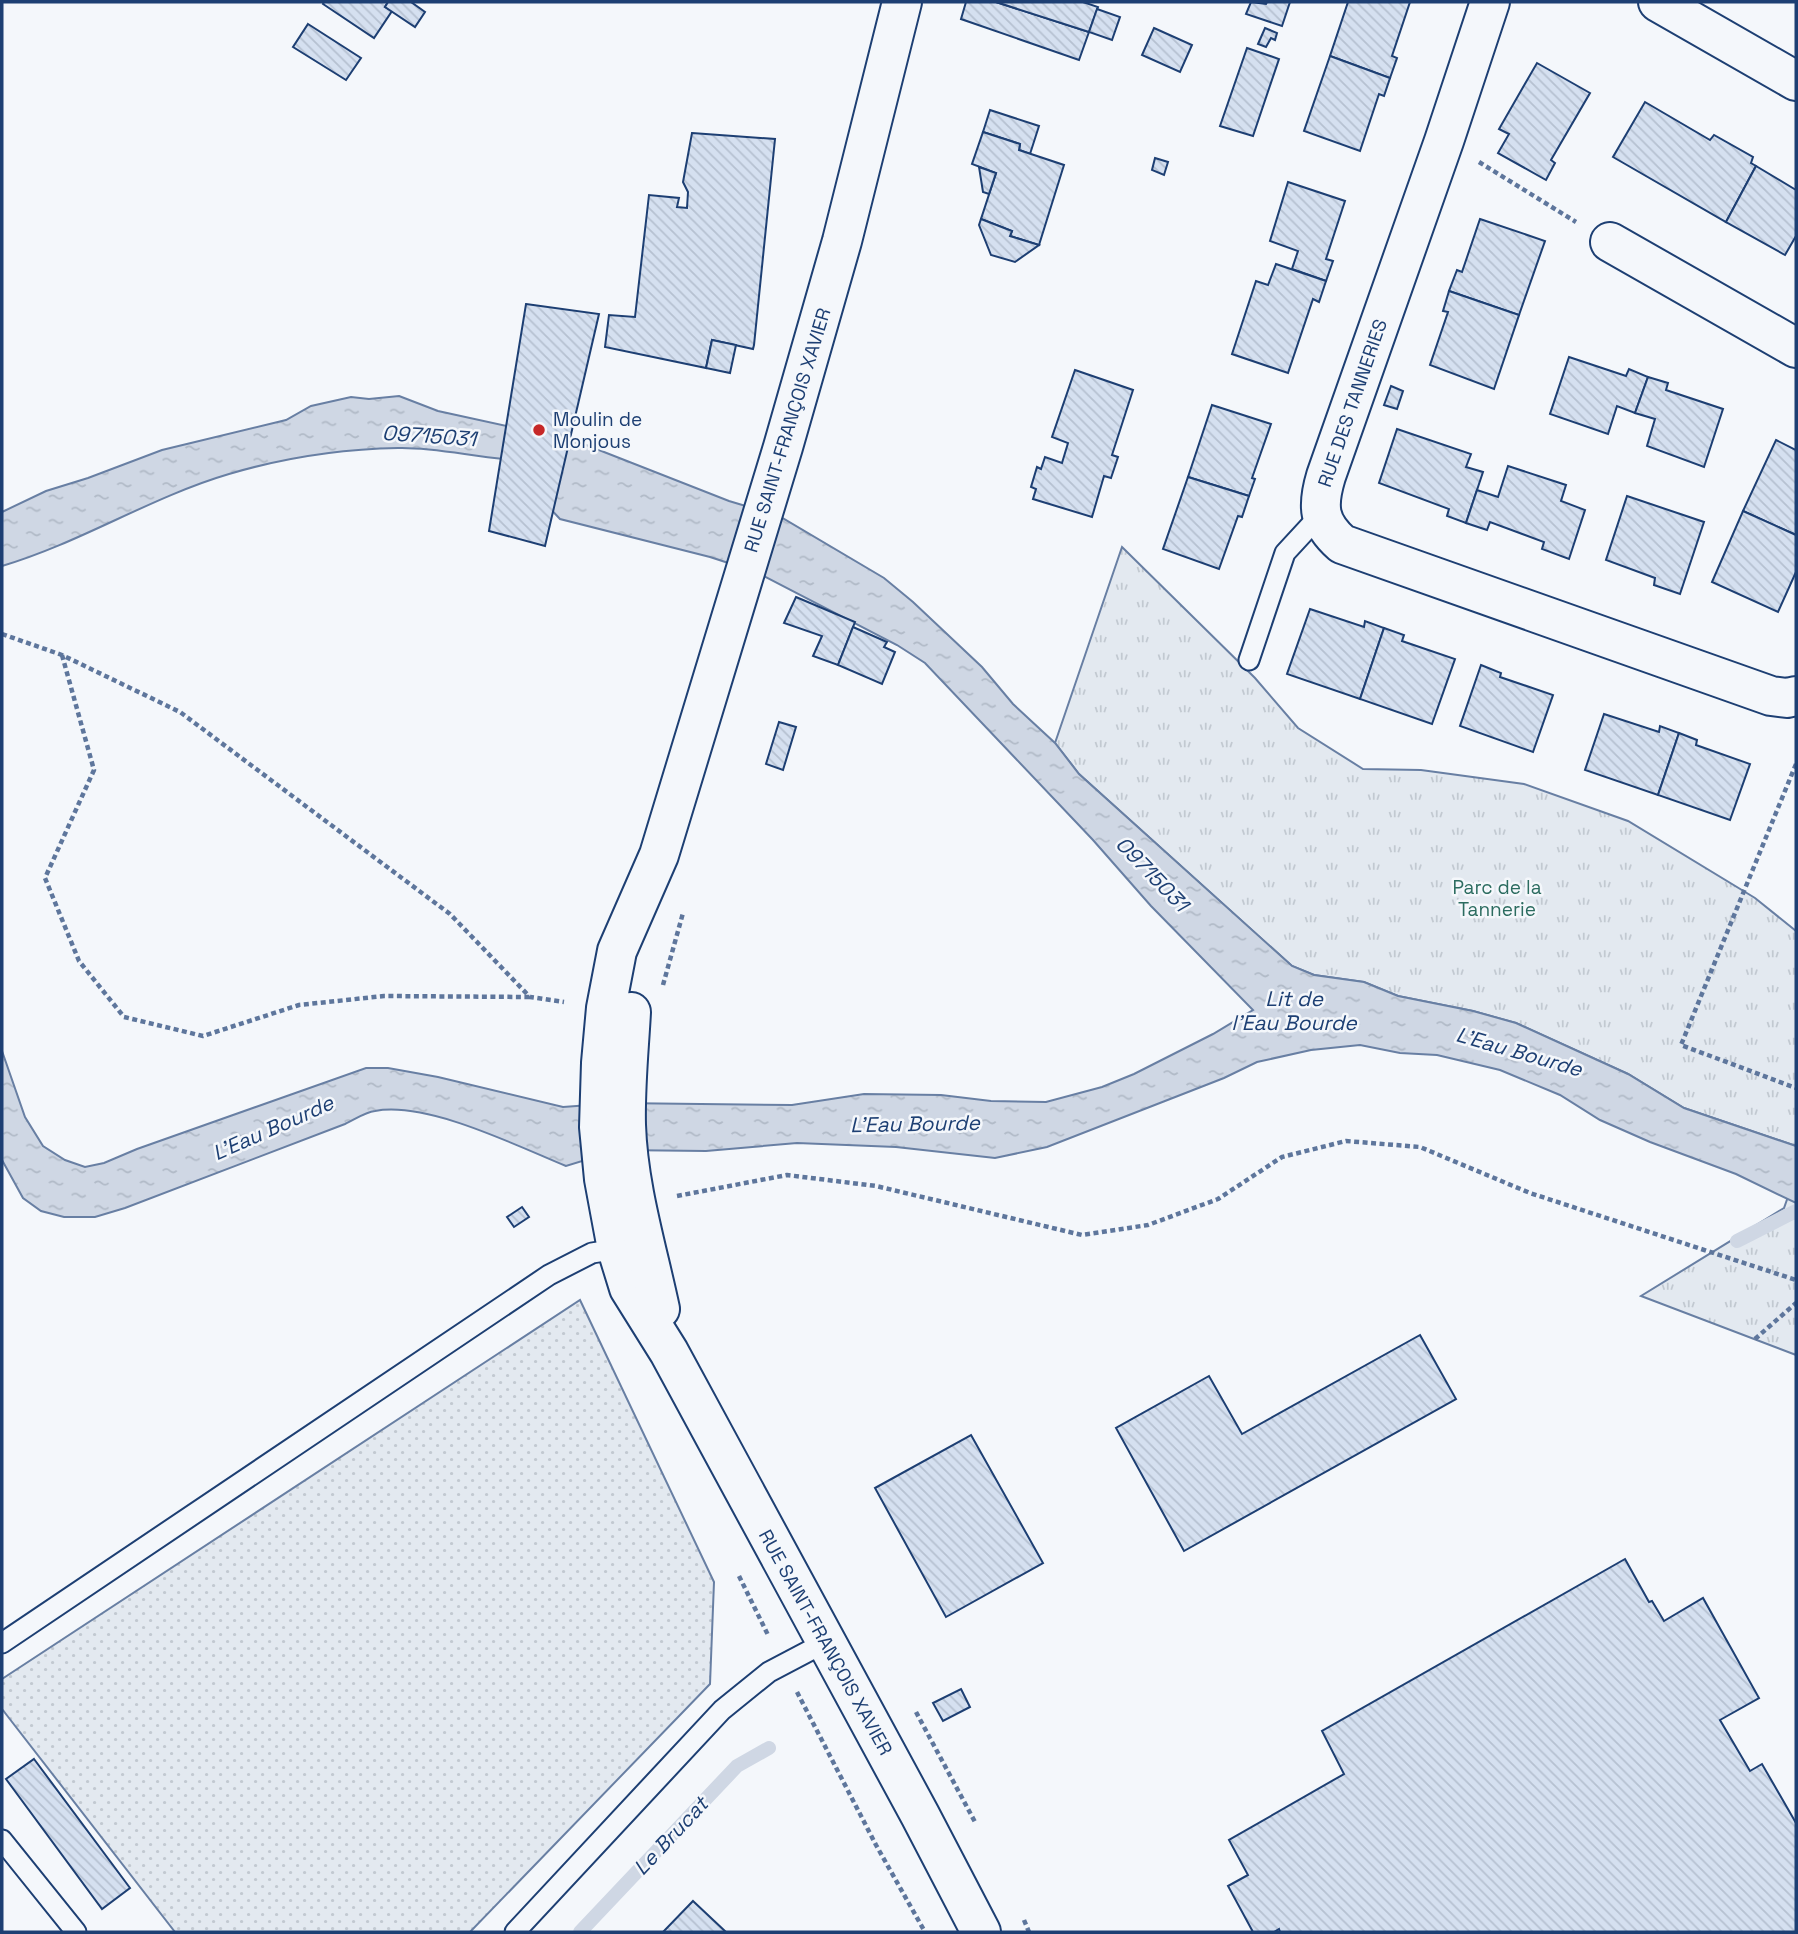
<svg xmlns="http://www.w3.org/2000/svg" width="1798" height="1934" viewBox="0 0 1798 1934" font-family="'Space Grotesk',sans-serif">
	<defs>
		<pattern id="grass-dots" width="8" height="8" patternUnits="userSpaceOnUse" patternTransform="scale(1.75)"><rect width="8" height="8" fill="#e3e9f0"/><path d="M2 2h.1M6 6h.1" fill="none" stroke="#c2c9d1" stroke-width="1.8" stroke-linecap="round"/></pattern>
		<pattern id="park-tufts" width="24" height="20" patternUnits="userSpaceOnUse" patternTransform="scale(1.75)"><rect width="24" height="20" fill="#e3e9f0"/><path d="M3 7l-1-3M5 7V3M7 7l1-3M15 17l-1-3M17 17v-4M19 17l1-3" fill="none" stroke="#c2c9d1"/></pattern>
		<pattern id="water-ripples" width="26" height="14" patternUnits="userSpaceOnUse" patternTransform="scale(1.75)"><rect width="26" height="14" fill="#cfd7e4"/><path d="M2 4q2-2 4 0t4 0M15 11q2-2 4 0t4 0" fill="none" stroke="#b1bac7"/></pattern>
		<pattern id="building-back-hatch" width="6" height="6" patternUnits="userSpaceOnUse" patternTransform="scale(1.75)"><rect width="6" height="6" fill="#d5e0f0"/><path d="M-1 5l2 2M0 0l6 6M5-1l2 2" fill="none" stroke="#b6c1d1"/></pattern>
	</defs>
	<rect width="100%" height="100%" fill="#f4f7fb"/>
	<!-- grass -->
	<path fill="url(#grass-dots)" stroke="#687fa3" stroke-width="2" d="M580 1300 714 1582 710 1684 470 1932H175L2 1709V1679Z"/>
	<!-- park -->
	<g fill="url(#park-tufts)" stroke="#687fa3" stroke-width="2">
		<path d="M1122 547 1255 678 1298 728 1363 769 1421 770 1524 784 1628 821 1755 898 1796 931V1146L1684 1108 1628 1074 1516 1023 1473 1011 1398 996 1364 982 1314 975 1292 966 1079 774 1055 743Z"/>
		<path d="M1796 1174V1355L1641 1296 1784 1208Z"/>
	</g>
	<!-- water -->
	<path fill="url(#water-ripples)" stroke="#687fa3" stroke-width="2" d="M399 396 438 411 576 441 729 501 779 516 884 578 913 602 982 667 1013 704 1055 743 1079 774 1292 966 1314 975 1364 982 1398 996 1473 1011 1516 1023 1628 1074 1684 1108 1796 1146V1203L1736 1174 1650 1142 1600 1120 1560 1095 1500 1070 1437 1055 1400 1053 1360 1045 1311 1050 1257 1062 1224 1078 1047 1147 995 1158 896 1147 797 1143 706 1151 618 1150 566 1166C517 1146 427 1101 375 1111 365 1112 354 1120 345 1124L125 1208 95 1217H64L41 1211 23 1198 2 1160V1051L25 1117 43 1146 65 1160 85 1167 104 1163 137 1149 366 1068H388L438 1077 563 1107 617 1103 792 1105 864 1094 941 1095 991 1101 1046 1102 1102 1087 1134 1074 1213 1034 1253 1010 1151 906 1093 840 925 663 897 645 756 572 710 557 560 519 504 459C469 456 433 447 398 448 341 449 283 458 229 474 151 497 80 543 2 566V512L46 491 88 478 162 450 286 420 311 406 351 397 369 399Z"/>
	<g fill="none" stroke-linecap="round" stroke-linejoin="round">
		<!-- stream -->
		<g stroke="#cfd7e4" stroke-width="14">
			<path d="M1737 1241 1796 1211"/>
			<path d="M580 1932 737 1766 769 1748"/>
		</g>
	</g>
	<!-- building -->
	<g fill="url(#building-back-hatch)" stroke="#1d3f73" stroke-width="2">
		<path d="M324 2H388L385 7 392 11 374 38 323 4Z"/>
		<path d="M388 2H411L425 12 415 27 385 7Z"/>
		<path d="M966 2H996L1089 32 1079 60 961 19Z"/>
		<path d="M996 2H1083L1098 7 1089 32Z"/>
		<path d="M1251 2 1266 4 1267 2H1290L1282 26 1246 14Z"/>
		<path d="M1348 2H1410L1392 56 1397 58 1390 78 1330 56Z"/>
		<path d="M1097 9 1120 17 1112 40 1089 32Z"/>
		<path d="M308 24 361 58 346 80 293 47Z"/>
		<path d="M1154 28 1192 45 1180 72 1142 55Z"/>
		<path d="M1265 28 1277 33 1275 40 1271 38 1266 47 1258 44Z"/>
		<path d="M1247 48 1279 59 1253 136 1220 126Z"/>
		<path d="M1330 56 1390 78 1384 96 1379 94 1360 151 1304 131Z"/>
		<path d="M1537 63 1590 93 1551 160 1555 163 1546 180 1498 153 1509 134 1499 129Z"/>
		<path d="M1645 102 1710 140 1714 135 1753 157 1751 163 1756 166 1726 222 1613 157Z"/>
		<path d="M990 110 1039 126 1030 154 1019 150 1020 144 983 132Z"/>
		<path d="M983 132 1020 144 1019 150 1064 165 1039 245 1010 236 1012 231 981 219 996 173 972 164Z"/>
		<path d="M692 133 775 139 754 345 753 349 712 340 706 368 605 347 609 315 635 317 649 195 679 198 677 207 687 208 688 192 683 182Z"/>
		<path d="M1155 158 1168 162 1164 175 1152 170Z"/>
		<path d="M1756 166 1796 190V236L1785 255 1726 222Z"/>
		<path d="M979 167 996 173 989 194 983 192Z"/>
		<path d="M1288 182 1345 201 1326 259 1333 261 1326 281 1292 269 1298 251 1270 241Z"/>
		<path d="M981 219 1012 231 1010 236 1039 245 1015 262 991 255 979 225Z"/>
		<path d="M1480 219 1545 241 1519 315 1449 291 1457 270 1462 272Z"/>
		<path d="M1276 264 1326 281 1319 302 1313 299 1288 373 1232 354 1256 281 1268 285Z"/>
		<path d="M1449 291 1519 315 1494 389 1430 365 1448 312 1443 311Z"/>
		<path d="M526 304 599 314 545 546 489 531Z"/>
		<path d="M712 340 736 345 730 373 706 368Z"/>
		<path d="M1569 357 1626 376 1629 369 1648 377 1635 413 1617 406 1608 434 1550 414Z"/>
		<path d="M1075 370 1133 390 1112 455 1118 457 1111 478 1104 476 1092 517 1033 499 1036 489 1031 487 1037 467 1041 469 1045 457 1062 463 1068 443 1052 437Z"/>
		<path d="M1648 377 1668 383 1666 390 1723 409 1704 467 1647 446 1655 419 1635 413Z"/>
		<path d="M1391 386 1403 391 1397 409 1384 405Z"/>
		<path d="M1212 405 1271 424 1252 478 1255 479 1249 496 1188 477Z"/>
		<path d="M1397 429 1471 454 1466 467 1483 472 1466 523 1447 516 1449 509 1379 483Z"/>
		<path d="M1776 440 1796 450V535L1743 511Z"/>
		<path d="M1508 466 1566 485 1561 501 1585 510 1569 559 1542 549 1544 542 1490 522 1487 530 1466 523 1477 490 1498 497Z"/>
		<path d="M1188 477 1249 496 1242 517 1238 516 1219 569 1163 549Z"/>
		<path d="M1627 496 1704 522 1680 594 1654 585 1655 578 1606 560Z"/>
		<path d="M1743 511 1796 535V572L1778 612 1712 582Z"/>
		<path d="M796 597 855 622 838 665 813 656 822 636 784 623Z"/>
		<path d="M1310 609 1364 627 1365 621 1384 628 1360 699 1287 674Z"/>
		<path d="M853 627 887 642 884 647 895 652 882 684 838 665Z"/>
		<path d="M1384 628 1404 635 1402 641 1455 659 1432 724 1360 699Z"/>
		<path d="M1481 665 1501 673 1500 677 1553 695 1533 752 1460 726Z"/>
		<path d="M1604 714 1659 732 1660 726 1679 733 1658 795 1585 770Z"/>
		<path d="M779 722 796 727 783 770 766 764Z"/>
		<path d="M1679 733 1697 740 1696 745 1750 764 1730 820 1658 795Z"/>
		<path d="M522 1207 529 1217 514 1227 507 1217Z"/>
		<path d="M1420 1335 1456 1399 1184 1551 1116 1428 1209 1376 1242 1434Z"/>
		<path d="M971 1435 1043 1563 946 1617 875 1488Z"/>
		<path d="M1625 1559 1649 1602 1652 1601 1664 1621 1703 1598 1759 1698 1720 1720 1750 1771 1762 1764 1796 1823V1932H1280L1279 1929 1274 1932H1253L1228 1886 1248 1875 1229 1840 1344 1774 1322 1731Z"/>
		<path d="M961 1689 970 1707 943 1721 933 1703Z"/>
		<path d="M34 1759 130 1888 102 1909 6 1779Z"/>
		<path d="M693 1901 726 1932H663Z"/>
	</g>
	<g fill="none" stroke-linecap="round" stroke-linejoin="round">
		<defs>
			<g id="lane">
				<path d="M1249 660 1285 553 1321 514"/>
				<path d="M2 1643 549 1275 592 1253 617 1249"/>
				<path d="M2 1840 76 1932"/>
				<path d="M515 1932 722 1710 769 1672 826 1642"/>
			</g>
			<g id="street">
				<path d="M1490 2 1444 141 1326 476C1317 506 1318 523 1342 544L1771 696 1787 698 1796 696"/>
				<path d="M1610 242 1796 348"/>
			</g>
			<g id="secondary">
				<path d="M902 2 842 241 783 447 659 855 617 951 606 1008 601 1063 599 1127 604 1179 617 1249 629 1288 669 1352 920 1815 981 1932"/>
				<path d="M1658 2 1796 81"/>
				<path d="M631 1012C629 1049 625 1087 626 1125 628 1187 647 1248 660 1309"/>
			</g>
		</defs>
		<!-- lane casing -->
		<use href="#lane" stroke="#1d3f73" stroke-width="23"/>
		<!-- street casing -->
		<use href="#street" stroke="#1d3f73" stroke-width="42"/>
		<!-- secondary casing -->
		<use href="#secondary" stroke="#1d3f73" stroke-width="42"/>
		<!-- path -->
		<g stroke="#5e769c" stroke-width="4.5" stroke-dasharray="5 3.5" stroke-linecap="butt">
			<path d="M1479 162 1576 222"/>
			<path d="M2 634 62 655 180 712 450 914 530 997 564 1002"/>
			<path d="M62 655 94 770 45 878 79 961 124 1017 203 1036 299 1005 384 996 530 997"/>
			<path d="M1796 764 1681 1045 1796 1088"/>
			<path d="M663 985 683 913"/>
			<path d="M677 1196 787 1175 876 1186 1082 1235 1148 1225 1218 1199 1282 1157 1346 1141 1420 1147 1530 1193 1796 1280"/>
			<path d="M1755 1339 1796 1303"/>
			<path d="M739 1576 769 1637"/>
			<path d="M797 1692 876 1845 925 1932"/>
			<path d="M916 1712 975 1822"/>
			<path d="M1024 1920 1029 1932"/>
		</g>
		<!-- lane -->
		<use href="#lane" stroke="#f4f7fb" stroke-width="19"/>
		<!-- street -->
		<use href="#street" stroke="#f4f7fb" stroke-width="38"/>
		<!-- secondary -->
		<use href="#secondary" stroke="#f4f7fb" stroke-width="38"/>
	</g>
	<!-- markers -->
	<circle fill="#c62828" stroke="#f4f7fb" stroke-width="2.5" cx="539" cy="430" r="7"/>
	<g text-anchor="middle" stroke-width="5" stroke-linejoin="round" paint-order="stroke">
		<!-- street labels -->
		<g font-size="19" fill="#1d3f73" stroke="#f4f7fb">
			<text transform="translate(1352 403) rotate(-71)" y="7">RUE DES TANNERIES</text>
			<text transform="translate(787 430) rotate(-73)" y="7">RUE SAINT-FRANÇOIS XAVIER</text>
			<text transform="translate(826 1642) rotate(61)" y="7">RUE SAINT-FRANÇOIS XAVIER</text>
		</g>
		<!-- poi labels -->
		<g font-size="19" fill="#1d3f73" stroke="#f4f7fb" text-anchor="start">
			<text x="553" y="426">Moulin de<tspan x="553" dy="22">Monjous</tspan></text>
		</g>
		<!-- park labels -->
		<g font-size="19" fill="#2c6c60" stroke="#f4f7fb">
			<text x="1497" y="894">Parc de la<tspan x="1497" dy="22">Tannerie</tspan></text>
		</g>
		<!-- water labels -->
		<g font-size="21" font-style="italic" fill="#1d3f73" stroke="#f4f7fb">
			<text transform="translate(429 436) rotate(4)" y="7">O9715031</text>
			<text transform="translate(1152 874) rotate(46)" y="7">O9715031</text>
			<text x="1294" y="1006">Lit de<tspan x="1294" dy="24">l'Eau Bourde</tspan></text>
			<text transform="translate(1519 1052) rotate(16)" y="7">L'Eau Bourde</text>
			<text transform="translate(915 1124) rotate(-1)" y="7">L'Eau Bourde</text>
			<text transform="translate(273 1128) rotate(-24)" y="7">L'Eau Bourde</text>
			<text transform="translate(671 1836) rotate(-47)" y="7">Le Brucat</text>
		</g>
	</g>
	<!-- border -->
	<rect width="1798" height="1934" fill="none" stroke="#1d3f73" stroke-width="7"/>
</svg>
